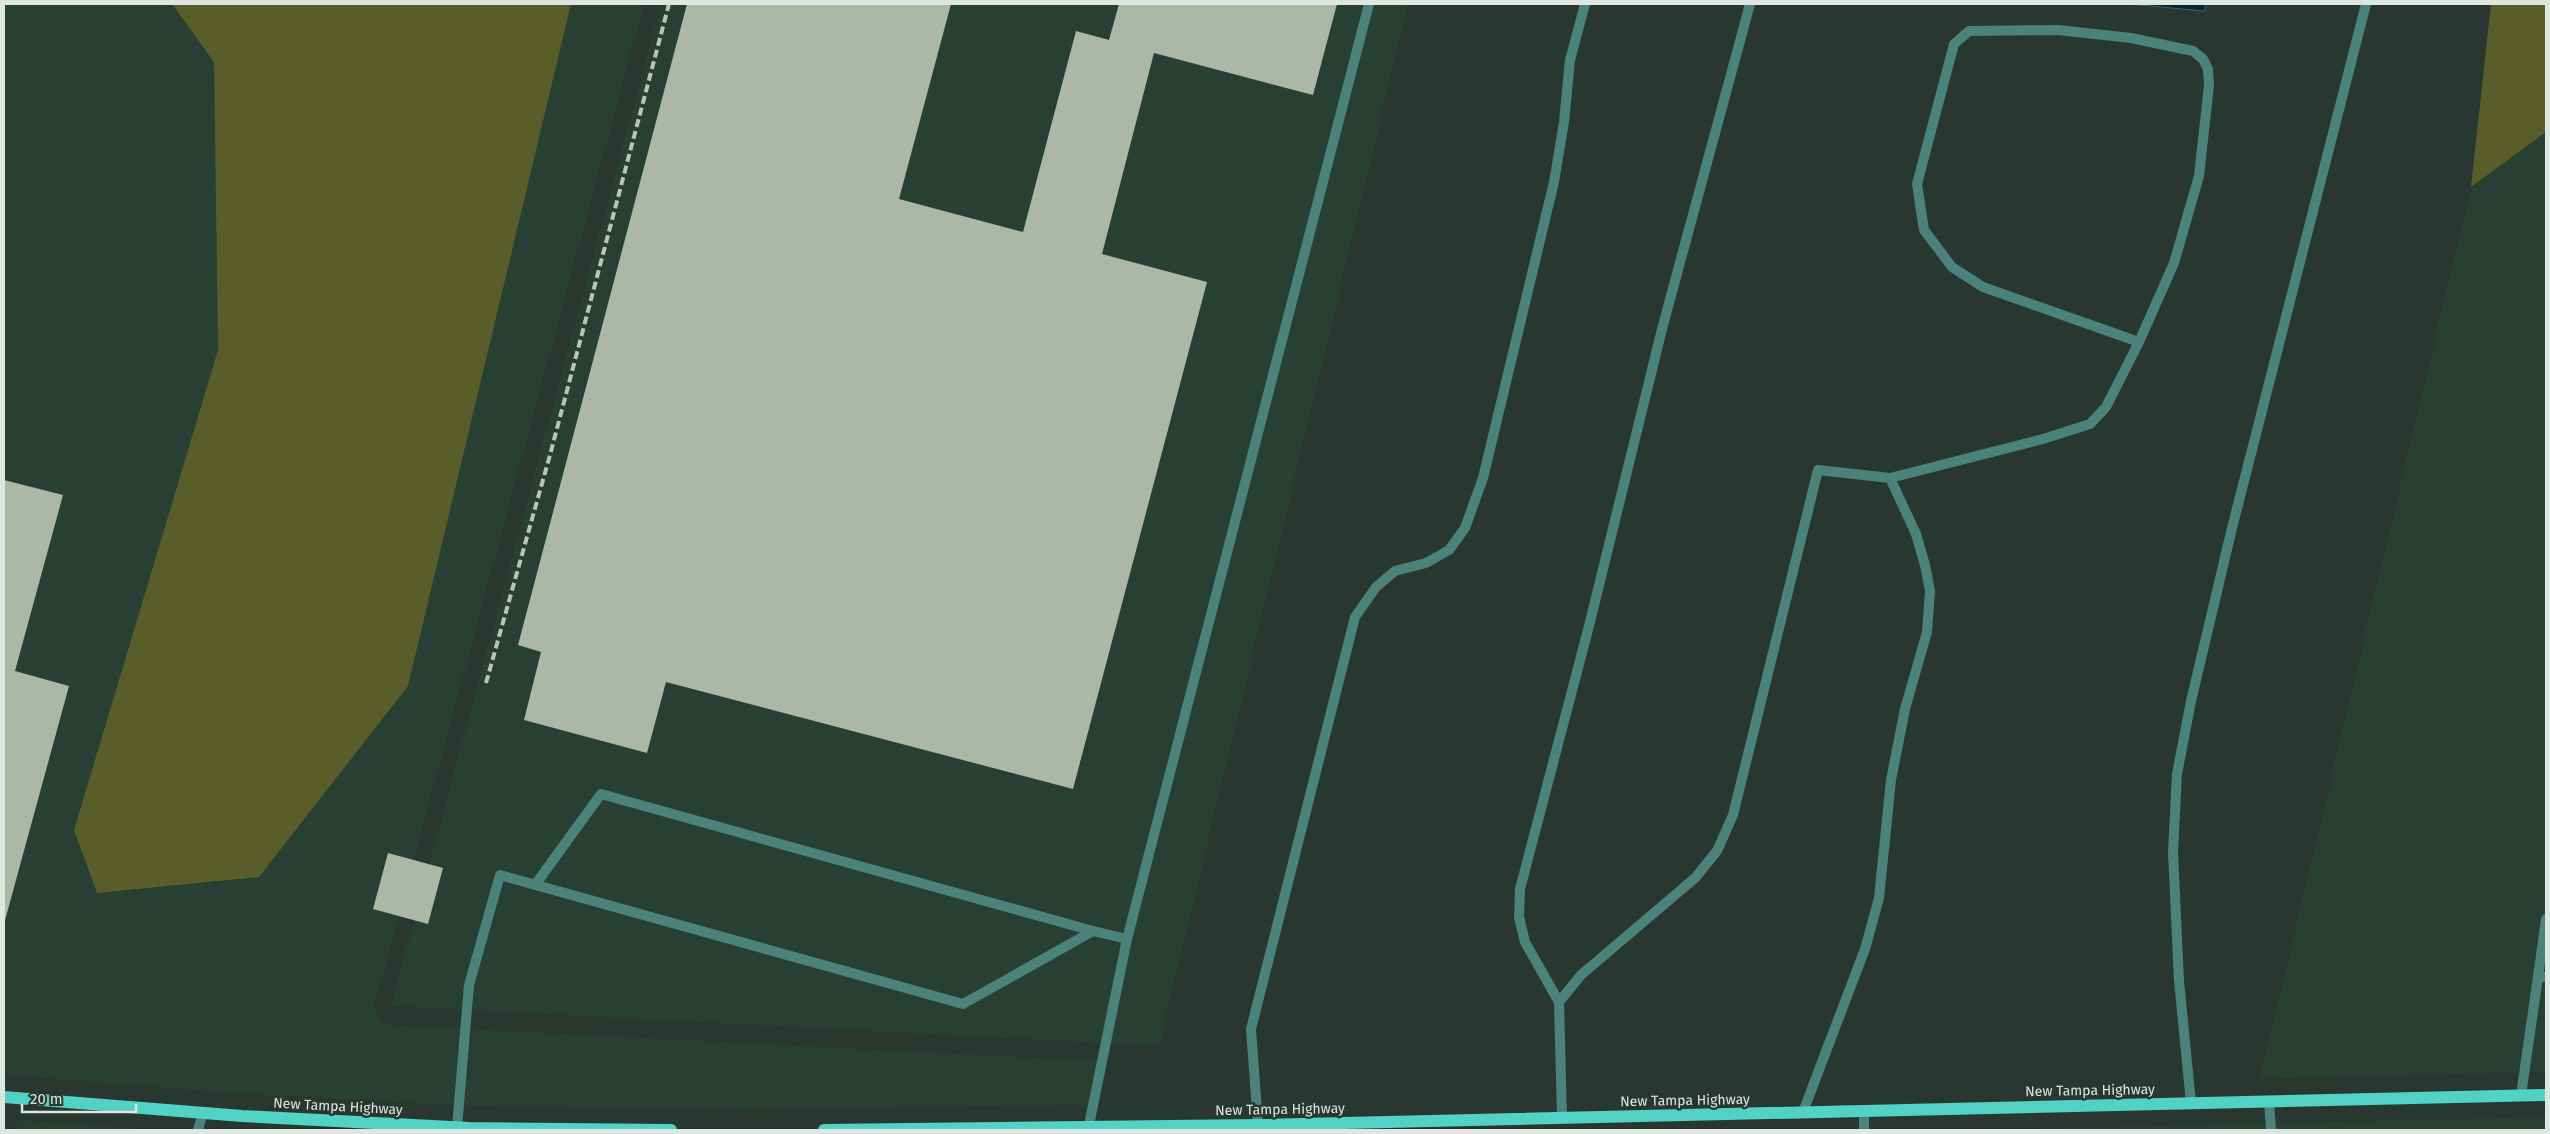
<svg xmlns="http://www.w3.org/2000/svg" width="2550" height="1134" viewBox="0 0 2550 1134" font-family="'Fira Sans',sans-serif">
	<rect width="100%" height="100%" fill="#28372f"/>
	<!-- built -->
	<g fill="#283f33">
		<path d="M4 4H172L214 61 218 350 74 830 408 686 571 4H644L374 1007 377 1017 384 1024 389 1025 1100 1061 1089 1105 743 1109 471 1106 244 1094 4 1075Z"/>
		<path d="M661 4H1408L1159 1046 391 1006Z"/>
		<path d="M2546 132V1072L2260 1079 2471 187Z"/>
		<path d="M2546 1117V1130H1982Z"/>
		<path d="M18 1120 154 1130H15Z"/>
	</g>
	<!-- forest -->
	<g fill="#595d2a">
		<path d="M172 4H571L408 686 259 877 97 893 74 830 218 350 214 62Z"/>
		<path d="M2491 4H2546V132L2471 187Z"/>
	</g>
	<!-- water -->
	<path fill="#00272e" stroke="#426064" d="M2129 4H2206L2204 11Z"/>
	<!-- building -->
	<g fill="#acb7a8">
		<path d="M687 4H951L899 199 1023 232 1076 31 1109 40 1119 4H1337L1313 95 1154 53 1102 254 1207 282 1073 789 666 682 647 753 524 720 541 652 518 645Z"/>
		<path d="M4 480 63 495 15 671 69 686 4 924Z"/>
		<path d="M388 853 443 868 428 924 373 909Z"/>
	</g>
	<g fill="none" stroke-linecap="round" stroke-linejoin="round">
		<!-- lane -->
		<g stroke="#4b827c" stroke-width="10">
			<path d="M535 885 601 794 1093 931"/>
			<path d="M1127 939 1369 4"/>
			<path d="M2538 977 2546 919"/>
			<path d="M1559 1002 1525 942 1519 917 1520 889 1589 626 1662 329 1750 4"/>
			<path d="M2521 1095 2538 977H2546"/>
			<path d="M2269 1101 2271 1130"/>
			<path d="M2191 1103 2179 981 2173 852 2177 774 2191 701 2232 528 2366 4"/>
			<path d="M1864 1111V1130"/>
			<path d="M1803 1112 1865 949 1879 898 1891 780 1905 709 1927 632 1930 591 1925 565 1916 534 1890 478"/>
			<path d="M1562 1117 1559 1002 1581 975 1695 878 1717 851 1733 815 1818 470 1890 478 2043 439 2090 424 2106 407 2139 342 2174 263 2199 176 2209 85 2208 69 2203 59 2193 51 2131 38 2058 30 1969 31 1954 44 1917 184 1924 230 1952 267 1983 287 2139 342"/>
			<path d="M1258 1125 1251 1029 1355 617 1376 587 1395 571 1426 563 1449 550 1465 528 1483 478 1554 182 1564 122 1570 60 1585 4"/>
			<path d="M457 1127 469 985 500 875 963 1004 1093 931 1127 939 1088 1130"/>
			<path d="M198 1130 203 1112"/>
		</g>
		<!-- primary -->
		<g stroke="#52d1c5" stroke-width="12">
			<path d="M4 1097 242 1116 470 1128 671 1130"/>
			<path d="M824 1130 1258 1125 2546 1095"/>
		</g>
		<!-- rail -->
		<path stroke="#bac4be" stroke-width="4" stroke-dasharray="8 4" stroke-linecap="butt" d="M486 683 550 455 669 4"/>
	</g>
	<g text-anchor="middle" stroke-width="5" stroke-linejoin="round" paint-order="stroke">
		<!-- street labels -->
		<g font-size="14" fill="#dde6e1" stroke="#28372f">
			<text transform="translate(2090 1090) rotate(-1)" y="5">New Tampa Highway</text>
			<text transform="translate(1685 1100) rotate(-1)" y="5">New Tampa Highway</text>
			<text transform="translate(338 1106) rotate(3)" y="5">New Tampa Highway</text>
			<text transform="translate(1280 1109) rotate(-1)" y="5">New Tampa Highway</text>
		</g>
	</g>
	<!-- border -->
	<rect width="2550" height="1134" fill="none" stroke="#dde6e1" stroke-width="10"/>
	<!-- scale -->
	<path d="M22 1104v8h114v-8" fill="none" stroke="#dde6e1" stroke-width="2.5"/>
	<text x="30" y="1104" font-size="15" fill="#dde6e1" stroke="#28372f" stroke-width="4" paint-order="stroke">20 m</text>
</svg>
